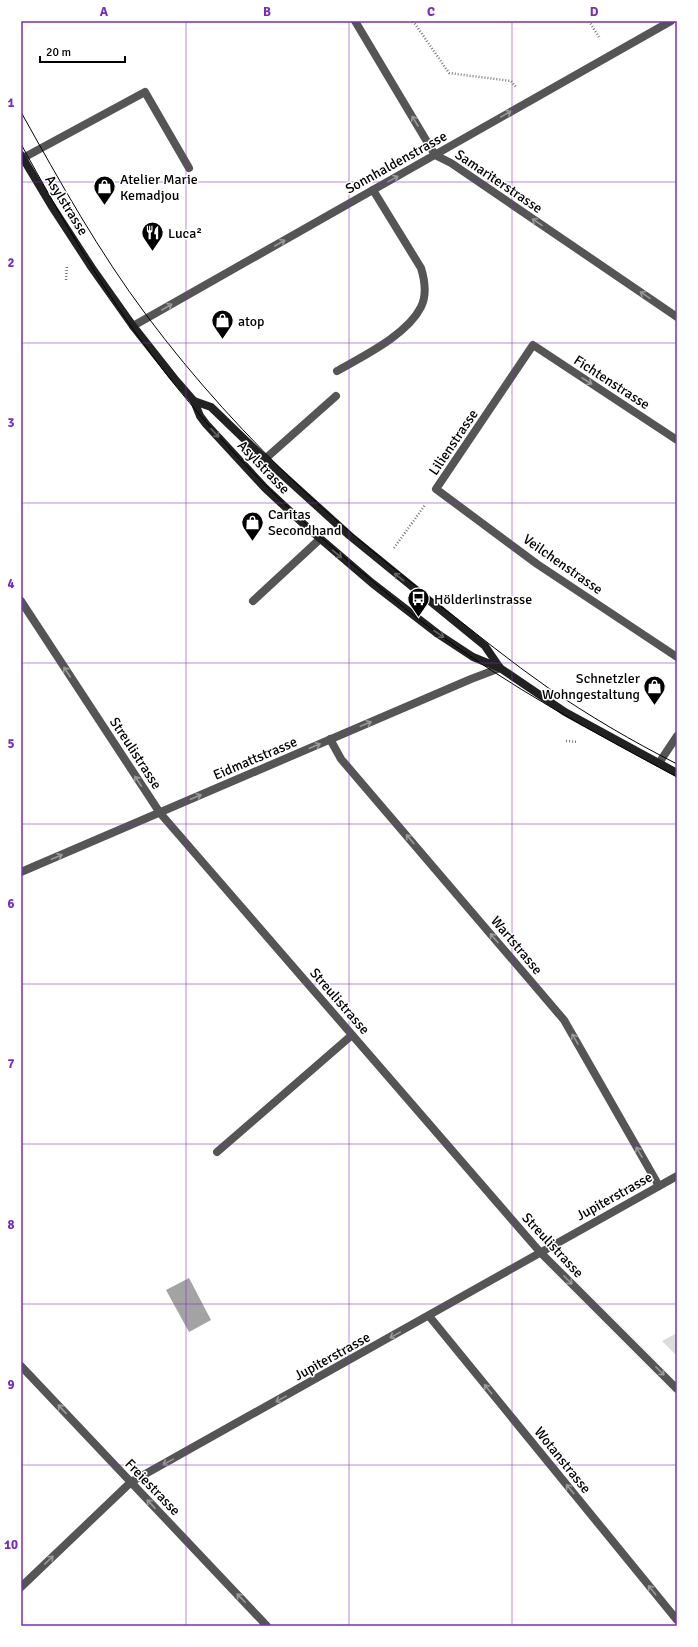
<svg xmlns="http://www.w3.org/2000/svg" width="698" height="1647" viewBox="0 0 698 1647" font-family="Signika,sans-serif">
	<rect width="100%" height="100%" fill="#fff"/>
	<!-- green -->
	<path fill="#dcdcdc" d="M677 1333V1356L662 1341Z"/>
	<!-- water -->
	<path fill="#a3a3a3" d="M189 1278 211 1320 189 1332 166 1290Z"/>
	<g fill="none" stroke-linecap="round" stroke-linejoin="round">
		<!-- path -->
		<g stroke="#777" stroke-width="2.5" stroke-dasharray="1 2" stroke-linecap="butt">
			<path d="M413 21 449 73 511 81 516 87"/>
			<path d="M589 21 600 39"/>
			<path d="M66 280 67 265"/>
			<path d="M394 548 425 505"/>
			<path d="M566 741 578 742"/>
		</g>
		<!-- lane -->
		<g stroke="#555" stroke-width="8">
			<path d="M23 158 145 92 189 168"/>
			<path d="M337 371C363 356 407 335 421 307 427 295 425 281 421 268L373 190"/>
			<path d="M265 459 336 396"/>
			<path d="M253 601 320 539"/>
			<path d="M217 1152 352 1035"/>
		</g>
		<!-- street -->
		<g stroke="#555" stroke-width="8">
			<path d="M355 21 435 155 451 163 677 317"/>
			<path d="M133 326 671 21"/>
			<path d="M677 440 533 345 436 489 537 564 677 657"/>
			<path d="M21 601 160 813 540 1252 677 1389"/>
			<path d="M330 739 341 759 564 1020 659 1186"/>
			<path d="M659 763 677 736"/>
			<path d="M21 872 471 679 500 668"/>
			<path d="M429 1316 677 1620"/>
			<path d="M21 1366 267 1626"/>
			<path d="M21 1587 131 1482 677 1176"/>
		</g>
		<!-- secondary -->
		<g stroke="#222" stroke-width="8">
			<path d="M21 155 51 205 92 268 133 326 174 378 194 401 200 416 206 424 265 488 309 529 372 583 438 634 473 657 500 668 565 712 677 773"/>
			<path d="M194 401 211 407 265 459 350 536 485 646 500 668"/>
		</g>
		<!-- tram -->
		<g stroke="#000" stroke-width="1">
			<path d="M21 112C60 182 99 252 147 316 194 379 248 438 305 492 348 532 395 570 442 607 477 634 511 662 547 687 589 716 632 741 677 764"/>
			<path d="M21 144C61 217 103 291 154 358 215 439 286 510 364 574 387 593 409 613 433 630 510 687 593 732 677 777"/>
		</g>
	</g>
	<!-- one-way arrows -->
	<defs><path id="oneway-shaft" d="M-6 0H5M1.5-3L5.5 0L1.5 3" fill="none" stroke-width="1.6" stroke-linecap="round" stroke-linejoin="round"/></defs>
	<g stroke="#999">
		<use href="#oneway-shaft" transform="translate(506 114) rotate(-30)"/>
		<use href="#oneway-shaft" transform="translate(415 121) rotate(-121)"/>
		<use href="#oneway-shaft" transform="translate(393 179) rotate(-29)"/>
		<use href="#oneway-shaft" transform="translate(537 222) rotate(-146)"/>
		<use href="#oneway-shaft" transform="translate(280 243) rotate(-30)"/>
		<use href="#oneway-shaft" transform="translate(645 295) rotate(-146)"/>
		<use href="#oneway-shaft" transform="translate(167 307) rotate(-30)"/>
		<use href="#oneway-shaft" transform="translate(587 381) rotate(33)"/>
		<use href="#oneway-shaft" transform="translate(67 672) rotate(-123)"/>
		<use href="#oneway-shaft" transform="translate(366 724) rotate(-23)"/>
		<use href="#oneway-shaft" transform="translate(315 746) rotate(-23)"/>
		<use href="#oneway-shaft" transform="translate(138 781) rotate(-123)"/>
		<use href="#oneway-shaft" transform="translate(196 797) rotate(-23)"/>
		<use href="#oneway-shaft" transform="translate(410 839) rotate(-130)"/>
		<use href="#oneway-shaft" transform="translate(57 857) rotate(-23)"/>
		<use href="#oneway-shaft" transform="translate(494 938) rotate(-130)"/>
		<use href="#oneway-shaft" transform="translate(575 1039) rotate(-120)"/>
		<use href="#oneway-shaft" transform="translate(639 1152) rotate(-120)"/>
		<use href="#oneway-shaft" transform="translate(568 1280) rotate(45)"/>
		<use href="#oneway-shaft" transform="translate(395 1335) rotate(151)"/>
		<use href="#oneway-shaft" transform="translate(660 1371) rotate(45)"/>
		<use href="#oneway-shaft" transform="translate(488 1389) rotate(-129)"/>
		<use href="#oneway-shaft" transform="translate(281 1399) rotate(151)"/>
		<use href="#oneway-shaft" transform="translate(62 1409) rotate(-133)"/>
		<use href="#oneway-shaft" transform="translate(168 1462) rotate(151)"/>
		<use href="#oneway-shaft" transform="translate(570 1489) rotate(-129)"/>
		<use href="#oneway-shaft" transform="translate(151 1504) rotate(-133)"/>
		<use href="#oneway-shaft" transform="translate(49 1560) rotate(-44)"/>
		<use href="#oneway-shaft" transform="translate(652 1590) rotate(-129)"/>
		<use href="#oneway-shaft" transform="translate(241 1598) rotate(-134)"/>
	</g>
	<g stroke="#646464">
		<use href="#oneway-shaft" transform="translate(215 433) rotate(47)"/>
		<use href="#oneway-shaft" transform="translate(337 554) rotate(40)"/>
		<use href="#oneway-shaft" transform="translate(399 577) rotate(-141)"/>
		<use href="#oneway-shaft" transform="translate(439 634) rotate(35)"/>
	</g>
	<!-- grid -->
	<path fill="none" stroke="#7b2cbf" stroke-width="1" stroke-opacity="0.55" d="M186 21V1626M349 21V1626M512 21V1626M21 182H677M21 343H677M21 503H677M21 663H677M21 824H677M21 984H677M21 1144H677M21 1304H677M21 1465H677"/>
	<!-- icons -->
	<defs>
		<symbol id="shop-pin" viewBox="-11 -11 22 30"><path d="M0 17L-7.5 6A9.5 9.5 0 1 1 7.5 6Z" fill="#000" stroke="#fff"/><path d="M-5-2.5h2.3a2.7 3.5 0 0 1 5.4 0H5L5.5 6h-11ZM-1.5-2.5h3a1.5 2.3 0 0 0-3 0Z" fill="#fff"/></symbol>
		<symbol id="restaurant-pin" viewBox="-11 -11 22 30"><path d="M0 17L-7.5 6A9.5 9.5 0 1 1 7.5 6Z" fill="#000" stroke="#fff"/><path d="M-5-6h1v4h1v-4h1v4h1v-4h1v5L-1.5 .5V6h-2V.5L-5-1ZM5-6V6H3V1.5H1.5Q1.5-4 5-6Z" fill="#fff"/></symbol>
		<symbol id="bus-pin" viewBox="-11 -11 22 30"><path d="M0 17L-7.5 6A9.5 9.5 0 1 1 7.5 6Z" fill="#000" stroke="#fff"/><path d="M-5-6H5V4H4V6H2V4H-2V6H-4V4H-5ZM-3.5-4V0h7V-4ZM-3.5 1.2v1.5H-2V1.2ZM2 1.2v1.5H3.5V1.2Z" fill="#fff"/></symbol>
	</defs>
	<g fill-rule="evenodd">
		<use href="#shop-pin" x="92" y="174" width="25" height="34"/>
		<use href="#restaurant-pin" x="140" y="220" width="25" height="34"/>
		<use href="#shop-pin" x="210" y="308" width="25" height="34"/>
		<use href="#shop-pin" x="240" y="510" width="25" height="34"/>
		<use href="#bus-pin" x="406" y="586" width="25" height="34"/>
		<use href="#shop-pin" x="642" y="674" width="25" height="34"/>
	</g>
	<g text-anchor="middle" stroke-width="3" stroke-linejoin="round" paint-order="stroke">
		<!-- street labels -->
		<g font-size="14" fill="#000" stroke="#fff">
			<text transform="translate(396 162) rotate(-29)" y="5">Sonnhaldenstrasse</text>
			<text transform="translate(499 181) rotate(34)" y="5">Samariterstrasse</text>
			<text transform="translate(67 205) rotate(58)" y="5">Asylstrasse</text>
			<text transform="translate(612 382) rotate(33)" y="5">Fichtenstrasse</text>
			<text transform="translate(453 442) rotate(-56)" y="5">Lilienstrasse</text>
			<text transform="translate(264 467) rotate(46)" y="5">Asylstrasse</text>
			<text transform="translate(563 564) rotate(35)" y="5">Veilchenstrasse</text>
			<text transform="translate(136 753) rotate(57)" y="5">Streulistrasse</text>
			<text transform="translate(255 758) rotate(-23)" y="5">Eidmattstrasse</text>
			<text transform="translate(517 945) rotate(50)" y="5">Wartstrasse</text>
			<text transform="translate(340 1001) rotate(49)" y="5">Streulistrasse</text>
			<text transform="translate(614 1196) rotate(-29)" y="5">Jupiterstrasse</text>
			<text transform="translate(553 1245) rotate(47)" y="5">Streulistrasse</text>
			<text transform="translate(332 1356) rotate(-29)" y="5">Jupiterstrasse</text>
			<text transform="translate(563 1460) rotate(51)" y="5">Wotanstrasse</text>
			<text transform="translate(153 1487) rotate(46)" y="5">Freiestrasse</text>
		</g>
		<!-- poi labels -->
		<g font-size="14" fill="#000" stroke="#fff" text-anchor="start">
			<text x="120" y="184">Atelier Marie<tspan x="120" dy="16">Kemadjou</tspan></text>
			<text x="168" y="238">Luca²</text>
			<text x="238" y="326">atop</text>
			<text x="268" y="519">Caritas<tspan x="268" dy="16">Secondhand</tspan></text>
			<text x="434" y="604">Hölderlinstrasse</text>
			<text x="640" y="683" text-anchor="end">Schnetzler<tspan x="640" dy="16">Wohngestaltung</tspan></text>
		</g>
	</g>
	<!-- border -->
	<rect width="698" height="1647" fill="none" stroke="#ffffff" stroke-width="44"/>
	<!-- scale -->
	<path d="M40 56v6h85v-6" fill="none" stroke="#000000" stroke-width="2"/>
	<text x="46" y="56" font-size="12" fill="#000000" stroke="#ffffff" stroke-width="3" paint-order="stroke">20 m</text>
	<rect x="22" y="22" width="654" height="1603" fill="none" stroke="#7b2cbf" stroke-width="1.5"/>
	<g font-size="13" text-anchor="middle" font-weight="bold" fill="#7b2cbf">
		<text x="104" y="16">A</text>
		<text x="267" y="16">B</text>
		<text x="431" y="16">C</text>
		<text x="594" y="16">D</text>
		<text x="11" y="107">1</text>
		<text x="11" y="267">2</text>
		<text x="11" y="427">3</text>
		<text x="11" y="588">4</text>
		<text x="11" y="748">5</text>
		<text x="11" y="908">6</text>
		<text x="11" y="1068">7</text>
		<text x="11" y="1229">8</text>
		<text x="11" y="1389">9</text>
		<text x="11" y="1549">10</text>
	</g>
</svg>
